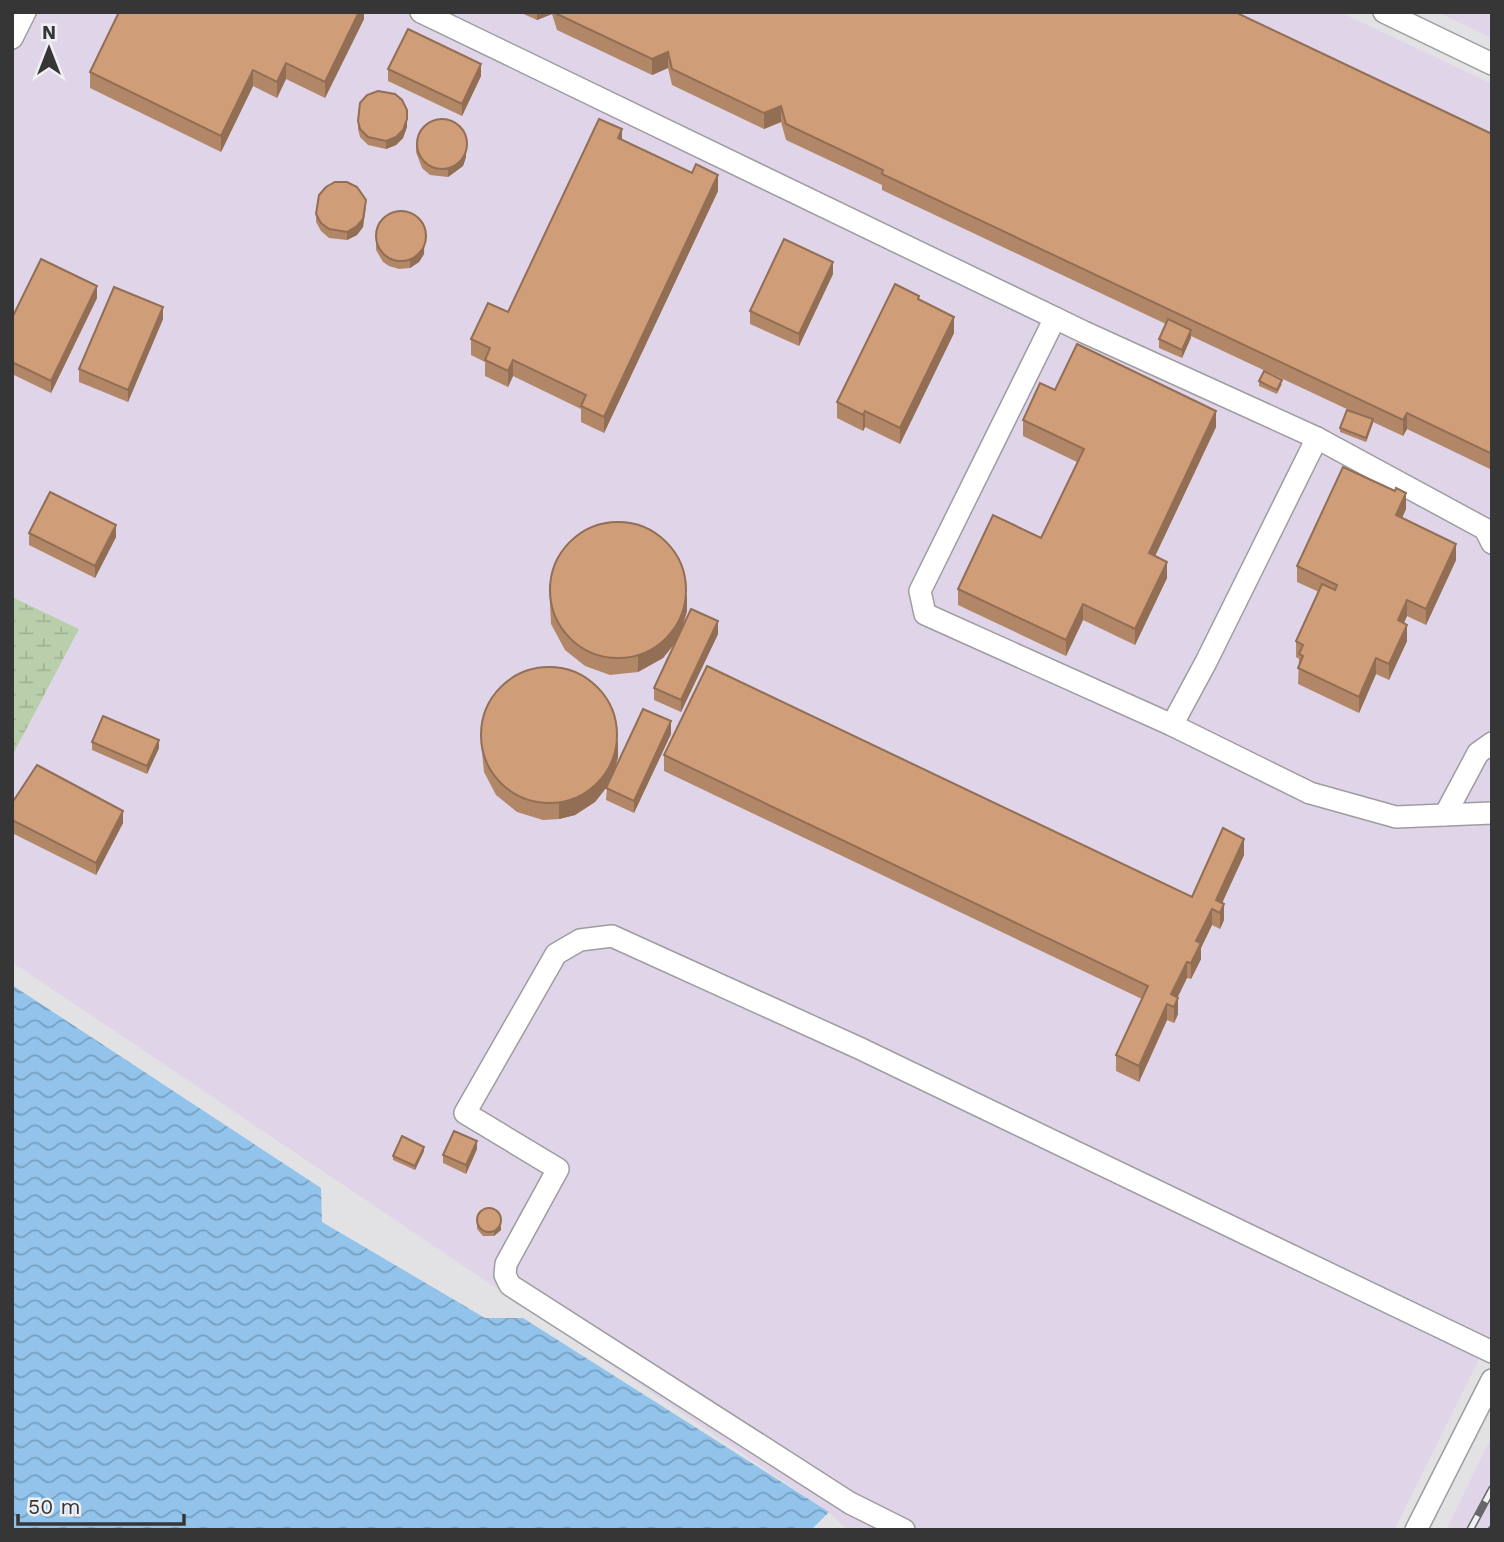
<svg xmlns="http://www.w3.org/2000/svg" width="1504" height="1542" viewBox="0 0 1504 1542" font-family="'Work Sans',sans-serif">
	<defs>
		<pattern id="wetland-marsh" width="20" height="14" patternUnits="userSpaceOnUse" patternTransform="scale(1.75)"><rect width="20" height="14" fill="#b9cfac"/><path d="M1 5h8M5 5V1M11 12h8M15 12V8" fill="none" stroke="#a0b295"/></pattern>
		<pattern id="water-waves" width="16" height="10" patternUnits="userSpaceOnUse" patternTransform="scale(1.75)"><rect width="16" height="10" fill="#91c3eb"/><path d="M0 5q4-4 8 0t8 0" fill="none" stroke="#779fbf"/></pattern>
	</defs>
	<rect width="100%" height="100%" fill="#e2e2e5"/>
	<!-- industrial -->
	<g fill="#e0d4e8">
		<path d="M12 12H1340L1492 84V1333L1394 1530H847L829 1512 12 962V756L79 629 12 597Z"/>
		<path d="M1437 12H1492V38Z"/>
		<path d="M1492 1436V1530H1446Z"/>
	</g>
	<!-- wetland -->
	<path fill="url(#wetland-marsh)" d="M12 597 79 629 12 756Z"/>
	<!-- water -->
	<path fill="url(#water-waves)" d="M12 985 321 1188 322 1222 485 1318H523L829 1512 811 1530H12Z"/>
	<g fill="none" stroke-linecap="round" stroke-linejoin="round">
		<defs>
			<g id="minor">
				<path d="M421 12 1084 332 1317 438 1485 529 1492 543"/>
				<path d="M1384 12 1492 64"/>
				<path d="M12 38 25 12"/>
				<path d="M1055 318 920 591 925 614 1172 725 1206 662 1317 438"/>
				<path d="M1172 725 1310 793 1396 817 1492 813"/>
				<path d="M1445 815 1478 753 1492 743"/>
				<path d="M904 1530 850 1503 510 1285 505 1275 506 1264 558 1169 465 1113 556 954 580 940 612 936 859 1048 1492 1352"/>
				<path d="M1416 1530 1492 1380"/>
			</g>
		</defs>
		<!-- minor casing -->
		<use href="#minor" stroke="#9d9da0" stroke-width="24"/>
		<!-- minor -->
		<use href="#minor" stroke="#fff" stroke-width="21"/>
		<defs>
			<g id="rail">
				<path d="M1470 1530 1492 1489"/>
				<path d="M1491 1530 1492 1529"/>
			</g>
		</defs>
		<!-- rail casing -->
		<use href="#rail" stroke="#676769" stroke-width="8"/>
		<!-- rail -->
		<use href="#rail" stroke="#eff0f3" stroke-width="5" stroke-dasharray="16" stroke-linecap="butt"/>
	</g>
	<!-- wall -->
	<g fill="#b28767">
		<path d="M364 12V19L325 98 286 79 277 98 253 86 221 152 90 88V72Z"/>
		<path d="M519 12H1235L1492 134V470L1407 429 1403 436 1373 422 1366 442 1340 432V428L1349 410 1191 336 1182 358 1159 348V339L1166 324 882 190V185L786 140 781 122 764 129 672 85 668 68 652 75 557 30 552 14 537 20Z"/>
		<path d="M388 69 481 76 462 116 388 81Z"/>
		<path d="M358 121 407 127 403 138 396 145 386 149 368 145 360 137 358 129Z"/>
		<path d="M622 140 718 191 604 433 581 422V409L513 376 508 387 485 376V362L471 355V339L508 312Z"/>
		<path d="M416 144 466 157 463 166 448 177 430 175 422 168 416 152Z"/>
		<path d="M366 208 363 227 357 235 347 240 329 238 321 231 316 222V214Z"/>
		<path d="M376 232 424 254 419 262 410 268 399 269 389 266 383 262 376 250Z"/>
		<path d="M833 274 799 346 750 324V311Z"/>
		<path d="M97 298 51 393 12 374V318Z"/>
		<path d="M919 300 954 333 900 444 865 427 863 431 837 418V402Z"/>
		<path d="M163 319 128 402 79 382V369Z"/>
		<path d="M1259 381 1282 384 1277 394 1259 386Z"/>
		<path d="M1055 390 1216 427 1155 556 1167 578 1135 645 1083 620 1066 656 958 605V589L1041 538 1077 462 1023 436V420Z"/>
		<path d="M1406 509 1402 518 1456 560 1426 625 1407 616 1404 623 1407 641 1389 680 1376 674 1359 713 1298 684 1299 659 1296 657V641L1319 592 1297 582V566Z"/>
		<path d="M29 533 116 537 95 578 29 545Z"/>
		<path d="M549 584 687 611 682 628 718 634 681 712 654 700V688L674 644 663 658 638 672 610 675 585 666 565 650 551 624Z"/>
		<path d="M481 726 618 757 614 770 671 734 634 813 606 800 607 787 595 802 575 815 559 819 543 820 517 812 496 795 484 772 481 742Z"/>
		<path d="M92 742 159 748 147 774 92 750Z"/>
		<path d="M664 755 1192 897 1244 855 1222 903 1224 920 1220 929 1212 925 1201 948V959L1191 979 1187 978 1177 997 1178 1014 1174 1023 1167 1020 1139 1082 1116 1071V1055L1142 999 664 771Z"/>
		<path d="M12 803 123 823 96 875 12 833Z"/>
		<path d="M477 1149 466 1174 443 1163V1155Z"/>
		<path d="M424 1151 415 1170 393 1160V1156Z"/>
		<path d="M477 1215 501 1216V1230L494 1236H483L477 1229Z"/>
	</g>
	<!-- shaded-wall -->
	<g fill="#916e54">
		<path d="M359 12H364V19L325 98V82Z"/>
		<path d="M537 12H552V14L537 20Z"/>
		<path d="M668 52V68L652 75V59Z"/>
		<path d="M286 63V79L277 98V82Z"/>
		<path d="M481 64V76L462 116V104Z"/>
		<path d="M253 70V86L221 152V136Z"/>
		<path d="M781 106V122L764 129V113Z"/>
		<path d="M407 119V127L403 138 396 145 386 149V141Z"/>
		<path d="M622 129V145L618 138Z"/>
		<path d="M466 149V157L463 166 448 177V168Z"/>
		<path d="M718 175V191L604 433V417Z"/>
		<path d="M366 200 363 227 357 235 347 240V232Z"/>
		<path d="M425 228 424 254 419 262 410 268V260Z"/>
		<path d="M833 262V274L799 346V334Z"/>
		<path d="M97 286V298L51 393V381Z"/>
		<path d="M163 307V319L128 402V390Z"/>
		<path d="M954 317V333L900 444V428Z"/>
		<path d="M1191 330V338L1182 358V350Z"/>
		<path d="M513 360V376L508 387V371Z"/>
		<path d="M865 411V427L863 431V415Z"/>
		<path d="M1216 411V427L1149 569V553Z"/>
		<path d="M1407 413V429L1403 436V420Z"/>
		<path d="M1373 419V423L1366 442V438Z"/>
		<path d="M1406 493V509L1396 531V515Z"/>
		<path d="M116 525V537L95 578V566Z"/>
		<path d="M1456 544V560L1426 625V609Z"/>
		<path d="M1167 562V578L1135 645V629Z"/>
		<path d="M687 595V611L679 638 663 658 638 672V656Z"/>
		<path d="M1407 600V616L1398 636V620Z"/>
		<path d="M1083 604V620L1066 656V640Z"/>
		<path d="M718 621V634L681 712V700Z"/>
		<path d="M1407 625V641L1389 680V664Z"/>
		<path d="M1376 658V674L1359 713V697Z"/>
		<path d="M671 721V734L634 813V801Z"/>
		<path d="M159 740V748L147 774V766Z"/>
		<path d="M618 741V757L612 780 595 802 575 815 559 819V803Z"/>
		<path d="M123 811V823L96 875V863Z"/>
		<path d="M1244 839V855L1218 912 1216 900Z"/>
		<path d="M1224 904V920L1220 929V913Z"/>
		<path d="M1212 909V925L1201 948V959L1191 979V963L1196 941Z"/>
		<path d="M1187 962V978L1173 1007 1171 994Z"/>
		<path d="M1178 998V1014L1174 1023V1007Z"/>
		<path d="M1167 1004V1020L1139 1082V1066Z"/>
		<path d="M477 1141V1149L466 1174V1165Z"/>
		<path d="M424 1147V1151L415 1170V1166Z"/>
		<path d="M501 1226V1230L494 1236V1232Z"/>
	</g>
	<!-- building -->
	<g fill="#cf9d78" stroke="#916e54" stroke-width="2">
		<path d="M119 12H359L325 82 286 63 277 82 253 70 221 136 90 72Z"/>
		<path d="M557 12H1235L1492 134V454L1407 413 1403 420 882 174 883 170 786 124 781 106 764 113 672 69 668 52 652 59 557 14Z"/>
		<path d="M408 29 481 64 462 104 388 69Z"/>
		<path d="M378 91 395 94 402 100 407 110V119L403 130 396 137 386 141 368 137 360 129 358 121 360 103 367 95Z"/>
		<path d="M599 119 622 129 618 138 692 173 696 164 718 175 604 417 581 406 586 395 513 360 508 371 485 360 490 348 471 339 488 303 508 312Z"/>
		<circle cx="442" cy="144" r="25"/>
		<path d="M335 182H347L357 187 366 200 363 219 357 226 347 232 329 229 321 223 316 214 319 195 326 187Z"/>
		<circle cx="401" cy="236" r="25"/>
		<path d="M784 239 833 262 799 334 750 311Z"/>
		<path d="M41 259 97 286 51 381 12 362V318Z"/>
		<path d="M895 284 919 296 918 299 954 317 900 428 865 411 863 415 837 402Z"/>
		<path d="M114 287 163 307 128 390 79 369Z"/>
		<path d="M1168 319 1191 330 1182 350 1159 339Z"/>
		<path d="M1077 344 1216 411 1149 553 1167 562 1135 629 1083 604 1066 640 958 589 993 515 1041 538 1084 449 1023 420 1040 383 1055 390Z"/>
		<path d="M1264 371 1282 380 1277 390 1259 381Z"/>
		<path d="M1347 410 1373 419 1366 438 1340 428Z"/>
		<path d="M1343 467 1395 491 1396 488 1406 493 1396 515 1456 544 1426 609 1407 600 1398 620 1407 625 1389 664 1376 658 1359 697 1298 668 1303 656 1299 654 1303 645 1296 641 1322 584 1335 590 1337 585 1297 566Z"/>
		<path d="M50 492 116 525 95 566 29 533Z"/>
		<circle cx="618" cy="590" r="68"/>
		<path d="M691 609 718 621 681 700 654 688Z"/>
		<path d="M707 666 1192 897 1223 828 1244 839 1216 900 1224 904 1220 913 1212 909 1196 941 1201 943 1191 963 1187 962 1171 994 1178 998 1174 1007 1167 1004 1139 1066 1116 1055 1148 986 664 755Z"/>
		<circle cx="549" cy="735" r="68"/>
		<path d="M643 709 671 721 634 801 606 788Z"/>
		<path d="M103 716 159 740 147 766 92 742Z"/>
		<path d="M37 765 123 811 96 863 12 820V803Z"/>
		<path d="M454 1131 477 1141 466 1165 443 1155Z"/>
		<path d="M402 1136 424 1147 415 1166 393 1156Z"/>
		<circle cx="489" cy="1220" r="12"/>
	</g>
	<!-- border -->
	<rect width="1504" height="1542" fill="none" stroke="#363637" stroke-width="28"/>
	<!-- north arrow -->
	<g transform="translate(49 49)" stroke="#eff0f3" stroke-width="5" paint-order="stroke">
	<path d="M0-5L12 26L0 18L-12 26Z" fill="#363637"/>
	<text y="-10" font-size="19" font-weight="bold" text-anchor="middle" fill="#363637">N</text>
	</g>
	<!-- scale -->
	<path d="M18 1514v10h166v-10" fill="none" stroke="#363637" stroke-width="3.5"/>
	<text x="28" y="1514" font-size="21" fill="#363637" stroke="#eff0f3" stroke-width="5" paint-order="stroke">50 m</text>
</svg>
